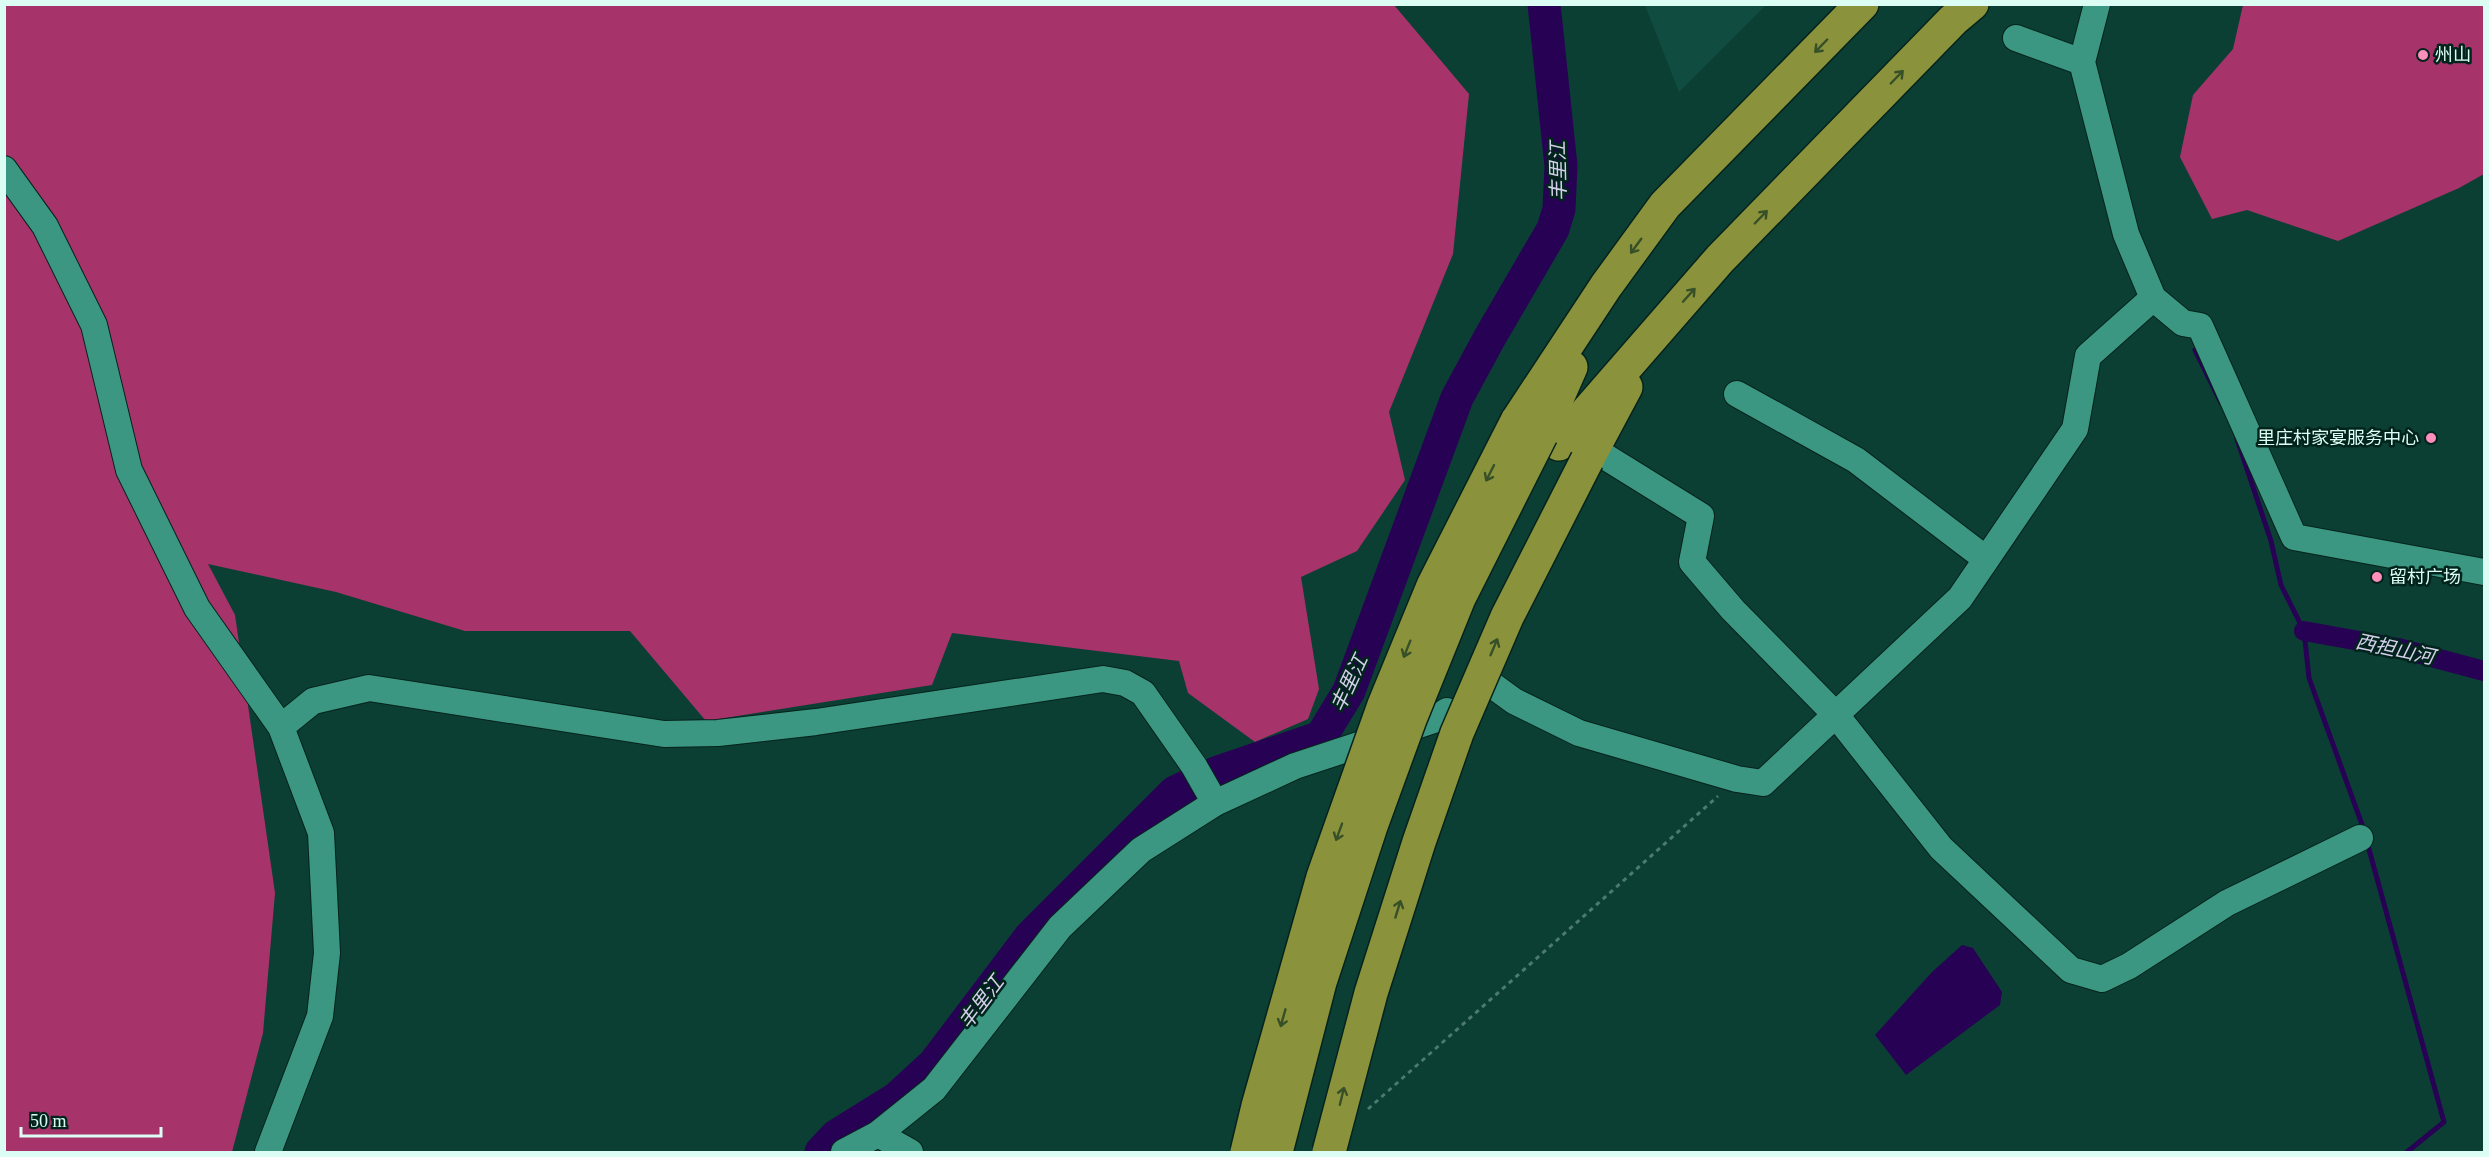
<svg xmlns="http://www.w3.org/2000/svg" width="2489" height="1157" viewBox="0 0 2489 1157" font-family="'Times New Roman','Noto Sans SC',serif">
	<rect width="100%" height="100%" fill="#0c3f34"/>
	<!-- built -->
	<path fill="#114c40" d="M1645 5H1766L1679 92Z"/>
	<!-- forest -->
	<g fill="#a7336b">
		<path d="M5 5H1394L1469 94 1453 254 1389 412 1405 480 1357 551 1301 577 1319 689 1308 719 1255 742 1188 693 1179 661 952 633 932 685 706 721 630 631H465L336 592 208 564 235 615 275 893 263 1033 232 1152H5Z"/>
		<path d="M2243 5H2484V174L2459 188 2338 241 2247 210 2212 219 2180 157 2193 95 2233 49Z"/>
	</g>
	<!-- water -->
	<path fill="#270254" d="M1962 945 1973 948 2002 992 2000 1005 1906 1075 1875 1035 1932 972Z"/>
	<g fill="none" stroke-linecap="round" stroke-linejoin="round">
		<!-- stream -->
		<g stroke="#270254" stroke-width="5">
			<path d="M2195 350 2221 403"/>
			<path d="M2237 439 2271 541 2281 585 2304 631 2309 678 2364 830"/>
			<path d="M2367 842 2444 1122 2407 1152"/>
			<path d="M848 1129 851 1131"/>
		</g>
		<!-- canal -->
		<path stroke="#270254" stroke-width="20" d="M2304 631 2398 648 2484 671"/>
		<!-- river -->
		<path stroke="#270254" stroke-width="33" d="M821 1152 836 1136 897 1098 934 1064 1030 937 1175 792 1218 772 1321 737 1349 691 1457 398 1490 337 1553 229 1559 209 1561 166 1544 4"/>
		<defs>
			<g id="minor">
				<path d="M2097 4 2082 62 2126 234 2153 298 2183 323 2200 326 2294 537 2484 572"/>
				<path d="M2016 38 2082 62"/>
				<path d="M4 169 45 226 94 325 129 470 197 608 281 727 321 833 327 953 320 1016 268 1152"/>
				<path d="M1737 394 1856 460 1986 559"/>
				<path d="M1601 454 1701 516 1692 562 1733 610 1836 715 1941 848 2071 970 2102 979 2129 966 2227 903 2360 838"/>
				<path d="M1481 677 1514 701 1579 733 1737 779 1763 783 1960 598 2075 429 2088 356 2153 298"/>
				<path d="M281 727 313 701 369 688 664 734 718 733 816 722 1103 679 1125 683 1143 693 1194 766 1215 803"/>
				<path d="M878 1134 910 1152"/>
				<path d="M844 1152 878 1134 934 1089 1060 927 1141 850 1215 803 1295 766 1434 720 1447 711"/>
			</g>
			<g id="highway">
				<path d="M1517 421 1606 286 1665 205 1862 4"/>
				<path d="M1541 435 1571 367"/>
				<path d="M1559 444 1720 259 1953 20 1972 4"/>
				<path d="M1587 460 1626 387"/>
			</g>
		</defs>
		<!-- minor casing -->
		<use href="#minor" stroke="#05231c" stroke-width="28"/>
		<!-- highway casing -->
		<use href="#highway" stroke="#05231c" stroke-width="36"/>
		<!-- path -->
		<path stroke="#4d7a70" stroke-width="3" stroke-dasharray="4.5 4.5" stroke-linecap="butt" d="M1368 1109 1718 796"/>
		<!-- minor -->
		<use href="#minor" stroke="#3b9781" stroke-width="26"/>
		<!-- highway -->
		<use href="#highway" stroke="#8a933b" stroke-width="33"/>
		<defs>
			<g id="highway-bridge">
				<path d="M1247 1152 1258 1106 1323 877 1384 705 1433 586 1517 421"/>
				<path d="M1276 1152 1320 982 1371 826 1410 719 1459 598 1541 435"/>
				<path d="M1329 1152 1371 993 1419 842 1457 733 1507 617 1587 460"/>
			</g>
		</defs>
		<!-- highway-bridge casing -->
		<use href="#highway-bridge" stroke="#05231c" stroke-width="36" stroke-linecap="butt"/>
		<!-- highway-bridge -->
		<use href="#highway-bridge" stroke="#8a933b" stroke-width="33"/>
	</g>
	<!-- one-way arrows -->
	<defs><path id="oneway-shaft" d="M-6 0H5M1.5-3L5.5 0L1.5 3" fill="none" stroke-width="1.6" stroke-linecap="round" stroke-linejoin="round" transform="scale(1.5)"/></defs>
	<g stroke="#375028">
		<use href="#oneway-shaft" transform="translate(1821 46) rotate(134)"/>
		<use href="#oneway-shaft" transform="translate(1897 77) rotate(-46)"/>
		<use href="#oneway-shaft" transform="translate(1761 217) rotate(-46)"/>
		<use href="#oneway-shaft" transform="translate(1636 246) rotate(126)"/>
		<use href="#oneway-shaft" transform="translate(1689 295) rotate(-48)"/>
		<use href="#oneway-shaft" transform="translate(1490 473) rotate(117)"/>
		<use href="#oneway-shaft" transform="translate(1494 647) rotate(-67)"/>
		<use href="#oneway-shaft" transform="translate(1407 649) rotate(112)"/>
		<use href="#oneway-shaft" transform="translate(1339 832) rotate(110)"/>
		<use href="#oneway-shaft" transform="translate(1398 909) rotate(-73)"/>
		<use href="#oneway-shaft" transform="translate(1283 1018) rotate(106)"/>
		<use href="#oneway-shaft" transform="translate(1342 1096) rotate(-76)"/>
	</g>
	<!-- markers -->
	<g fill="#fe8ebc" stroke="#00241c" stroke-width="2">
		<circle cx="2423" cy="55" r="6"/>
		<circle cx="2431" cy="438" r="6"/>
		<circle cx="2377" cy="577" r="6"/>
	</g>
	<g text-anchor="middle" stroke-width="5" stroke-linejoin="round" paint-order="stroke">
		<!-- poi labels -->
		<g font-size="18" fill="#dcfdf3" stroke="#00241c" text-anchor="start">
			<text x="2435" y="61">州山</text>
			<text x="2419" y="444" text-anchor="end">里庄村家宴服务中心</text>
			<text x="2389" y="583">留村广场</text>
		</g>
		<!-- water labels -->
		<g font-size="20" font-style="italic" fill="#d4cfea" stroke="#00241c">
			<text transform="translate(1558 171) rotate(-91)" y="7">丰里江</text>
			<text transform="translate(2395 649) rotate(12)" y="7">西担山河</text>
			<text transform="translate(1349 683) rotate(-65)" y="7">丰里江</text>
			<text transform="translate(981 1002) rotate(-53)" y="7">丰里江</text>
		</g>
	</g>
	<!-- border -->
	<rect width="2489" height="1157" fill="none" stroke="#dcfdf3" stroke-width="12"/>
	<!-- scale -->
	<path d="M21 1127v9h140v-9" fill="none" stroke="#dcfdf3" stroke-width="3"/>
	<text x="30" y="1127" font-size="18" fill="#dcfdf3" stroke="#00241c" stroke-width="4.5" paint-order="stroke">50 m</text>
</svg>
